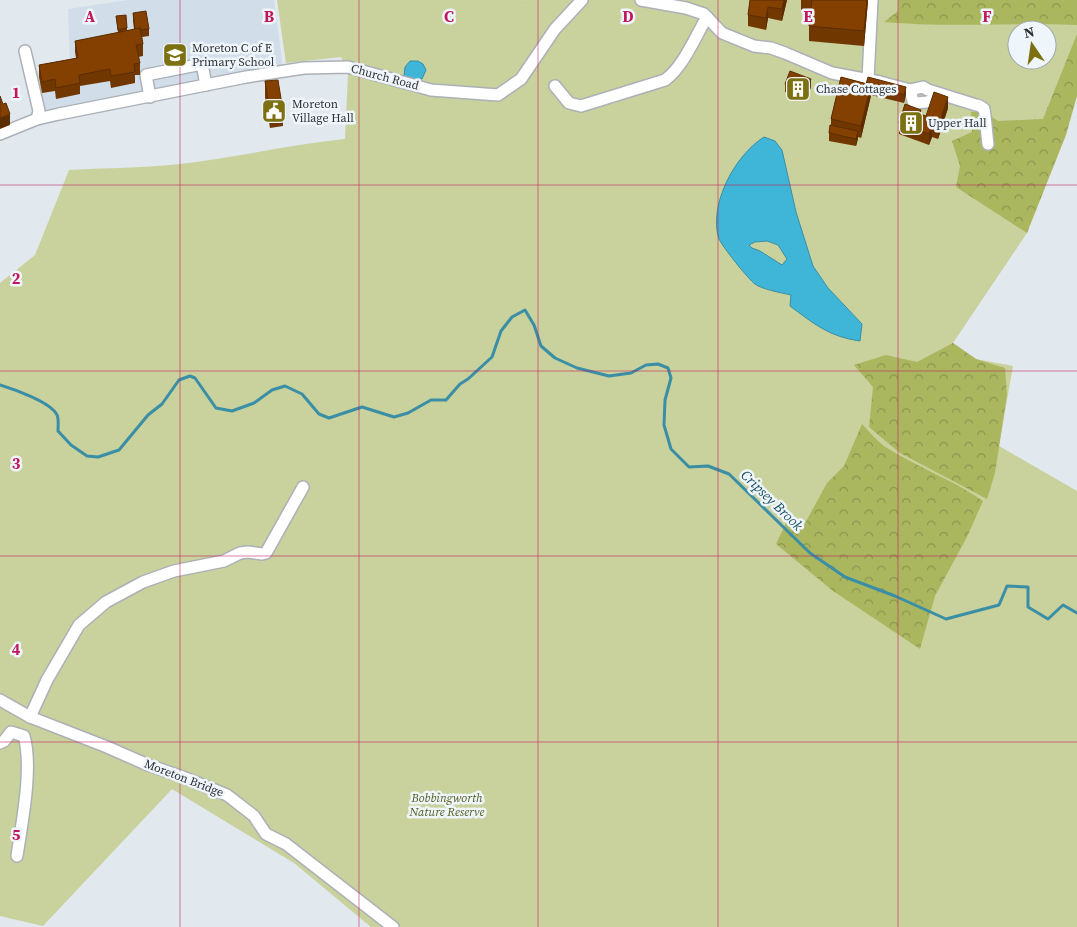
<svg xmlns="http://www.w3.org/2000/svg" width="1077" height="927" viewBox="0 0 1077 927" font-family="'Source Serif 4',serif">
	<defs>
		<pattern id="forest-crowns" width="20" height="18" patternUnits="userSpaceOnUse" patternTransform="scale(1.25)"><rect width="20" height="18" fill="#abb75f"/><path d="M2 6a3 3 0 1 1 6 0M12 15a3 3 0 1 1 6 0" fill="none" stroke="#8c954f"/></pattern>
		<pattern id="cemetery-stones" width="16" height="16" patternUnits="userSpaceOnUse" patternTransform="scale(1.25)"><rect width="16" height="16" fill="#c9d19c"/><path d="M2 7V4a2 2 0 0 1 4 0v3zM10 15v-3a2 2 0 0 1 4 0v3z" fill="#adb487"/></pattern>
	</defs>
	<rect width="100%" height="100%" fill="#e1e8ee"/>
	<!-- built -->
	<path fill="#d1dde9" d="M128 0H274L283 69 206 79 33 112 25 74 70 65 68 9Z"/>
	<!-- green -->
	<path fill="#c9d19c" fill-rule="evenodd" d="M277 0H1077V80L1027 233 953 343 976 359 1013 366 999 446 1077 491V927H371L294 863 172 789 43 926 0 916V283L35 255 69 170C103 168 137 168 171 165 230 159 287 145 345 139L348 74 341 57 286 63ZM1017 30H1047V60H1017Z"/>
	<!-- forest -->
	<g fill="url(#forest-crowns)">
		<path d="M898 0H1077V25C1013 22 948 28 884 22L898 11Z"/>
		<path d="M1077 34V96L1066 135 1027 233 956 187 960 166 952 141 972 132 971 112H984L998 121 1043 119Z"/>
		<path d="M953 343 976 359 1005 368 1007 395 995 473 987 499 900 453 869 427 873 387 854 365 886 355 917 362Z"/>
		<path d="M862 424C869 431 876 440 884 446 916 467 952 479 983 501L967 537 935 596 920 649 833 591 776 544 788 519 803 527 827 483 844 466Z"/>
	</g>
	<!-- cemetery -->
	<path fill="url(#cemetery-stones)" d="M485 0H563L519 3Z"/>
	<!-- water -->
	<g fill="#3fb6d7" stroke="#3a8ea6" fill-rule="evenodd">
		<path d="M410 61H418L423 64 426 70 422 79H413L404 76 405 67Z"/>
		<path d="M764 137 775 141 782 150 796 212 813 266 828 288 862 324 860 341C830 337 814 324 790 306L791 295C782 293 761 289 755 284 748 279 722 246 719 239 708 205 735 155 764 137ZM767 241 778 245 787 259 782 265 760 251 752 248 749 245 755 242Z"/>
	</g>
	<g fill="none" stroke-linecap="round" stroke-linejoin="round">
		<!-- stream -->
		<path stroke="#3a8ea6" stroke-width="3" d="M0 385C13 389 51 402 57 415 59 419 58 426 58 431L71 445 87 456 98 457 119 450 148 415 162 404 179 380 190 376 195 378 216 408 232 411 254 403 272 390 285 386 302 394 319 414 329 418 362 407 394 417 408 413 431 400H446L460 384 468 379 492 357 501 331 512 317 525 310 534 325 541 346 555 358 577 368 609 376 631 373 646 365 658 364 668 368 671 378 665 400 664 425 671 449 689 467 708 466 729 474 810 553 845 577 895 596 946 619 999 605 1007 586 1028 587V607L1048 619 1063 605 1077 613"/>
		<defs>
			<g id="minor">
				<path d="M641 0 686 8 704 14 722 33 754 46 771 48 785 53 832 73 880 82 910 90 923 87 928 90 976 105C978 105 982 107 984 109 985 111 987 138 988 144"/>
				<path d="M25 51 39 111 37 119"/>
				<path d="M868 79 872 0"/>
				<path d="M555 86 569 103 581 106 665 80C684 66 695 37 707 17"/>
				<path d="M910 90 913 101 916 103 927 102 945 96"/>
				<path d="M150 97 146 75 202 64 206 85"/>
				<path d="M0 134 37 119 59 114 246 77 304 68 348 67 431 90 498 95 521 79 555 29 582 0"/>
				<path d="M0 700 30 717 107 747 148 765 183 777 227 795 254 816 266 834 286 844 393 927"/>
				<path d="M30 717 47 680 79 625 106 602 143 582 174 571 224 561 240 553 248 552 262 554 266 553 303 487"/>
				<path d="M0 743 4 741 11 732 24 736C33 768 22 822 17 856"/>
			</g>
		</defs>
		<!-- minor casing -->
		<use href="#minor" stroke="#abb1b7" stroke-width="14"/>
		<!-- minor -->
		<use href="#minor" stroke="#fff" stroke-width="11"/>
	</g>
	<!-- wall -->
	<g fill="#713700">
		<path d="M749 0H787L782 21 768 18 766 30 748 26V15L750 0Z"/>
		<path d="M801 0H868L864 46 809 41V26L811 11 801 10Z"/>
		<path d="M133 13 149 29V36L142 37 143 44V56L138 57 140 63V75H135V83L111 88 110 81 80 86V94L56 99 55 91 42 93 39 77V65L76 58 75 52V41L118 33 116 16 127 28V31L134 29 133 21Z"/>
		<path d="M841 77 906 94 904 103 871 95 861 138 858 137 856 146 829 141V133L831 125V119Z"/>
		<path d="M265 81 283 111V126L270 128 265 97Z"/>
		<path d="M785 84 811 87 806 100 785 92Z"/>
		<path d="M948 108 938 139 932 137 929 145 899 134V123L921 115 926 116Z"/>
	</g>
	<!-- shaded-wall -->
	<g fill="#5c2d00">
		<path d="M784 0H787L782 21V9Z"/>
		<path d="M867 0H868V2L864 46V31Z"/>
		<path d="M768 7V18L766 30V18Z"/>
		<path d="M811 79V87L806 100V92Z"/>
		<path d="M871 85V96L861 138V126Z"/>
		<path d="M906 87V94L904 103V95Z"/>
		<path d="M948 97V108L938 139V127Z"/>
		<path d="M10 114V125L0 129V118Z"/>
		<path d="M932 125V137L929 145V134Z"/>
		<path d="M858 131V139L856 146V139Z"/>
	</g>
	<!-- building -->
	<g fill="#834000" stroke="#5c2d00">
		<path d="M750 0H784L782 9 768 7 766 18 748 15Z"/>
		<path d="M812 0H867L864 31 809 26Z"/>
		<path d="M146 11 149 29 141 30 140 28 135 29 133 13Z"/>
		<path d="M126 15 127 28 118 30 116 16Z"/>
		<path d="M140 28 143 44 136 45 140 63 134 64 135 72 111 76 110 69 79 75 80 83 56 88 55 79 42 82 39 65 78 58 75 41Z"/>
		<path d="M790 71 811 79 806 92 785 84Z"/>
		<path d="M841 77 871 85 861 126 831 119Z"/>
		<path d="M868 77 906 87 904 95 871 87V85L866 84Z"/>
		<path d="M278 80 283 111 270 113 265 81Z"/>
		<path d="M934 92 948 97 938 127 932 125 929 134 899 123 905 104 921 110 920 114 926 116Z"/>
		<path d="M0 96 3 104 6 103 10 114 0 118Z"/>
		<path d="M830 125 858 131 856 139 829 133Z"/>
	</g>
	<!-- grid -->
	<path fill="none" stroke="#c2185b" stroke-width="1" stroke-opacity="0.55" d="M180 0V927M359 0V927M538 0V927M718 0V927M898 0V927M0 185H1077M0 371H1077M0 556H1077M0 742H1077"/>
	<!-- icons -->
	<defs>
		<symbol id="school-square" viewBox="-11 -11 22 22"><rect x="-9" y="-9" width="18" height="18" rx="4" fill="#7c7010" stroke="#eef5fb"/><path d="M0-5L7-2L0 1L-7-2ZM-4 1L0 2.5L4 1V4Q0 6-4 4Z" fill="#fff"/></symbol>
		<symbol id="building-square" viewBox="-11 -11 22 22"><rect x="-9" y="-9" width="18" height="18" rx="4" fill="#7c7010" stroke="#eef5fb"/><path d="M-4-6H4V6H1V3H-1V6H-4ZM-2.5-4.3h1.7v1.8h-1.7ZM.8-4.3h1.7v1.8H.8ZM-2.5-1h1.7V.8h-1.7ZM.8-1h1.7V.8H.8Z" fill="#fff"/></symbol>
		<symbol id="civic-square" viewBox="-11 -11 22 22"><rect x="-9" y="-9" width="18" height="18" rx="4" fill="#7c7010" stroke="#eef5fb"/><path d="M-.6-6.5H3V-4.5H.6V-3L4-1V1h2V6H-6V1h2V-1L-.6-3ZM-1.2 2.5V6h2.4V2.5Z" fill="#fff"/></symbol>
	</defs>
	<g fill-rule="evenodd">
		<use href="#school-square" x="161" y="41" width="28" height="28"/>
		<use href="#building-square" x="784" y="75" width="28" height="28"/>
		<use href="#civic-square" x="260" y="97" width="28" height="28"/>
		<use href="#building-square" x="897" y="109" width="28" height="28"/>
	</g>
	<g text-anchor="middle" stroke-width="5" stroke-linejoin="round" paint-order="stroke">
		<!-- poi labels -->
		<g font-size="12" fill="#2f3234" stroke="#eef5fb" text-anchor="start">
			<text x="192" y="52">Moreton C of E<tspan x="192" dy="14">Primary School</tspan></text>
			<text x="816" y="93">Chase Cottages</text>
			<text x="292" y="108">Moreton<tspan x="292" dy="14">Village Hall</tspan></text>
			<text x="928" y="127">Upper Hall</text>
		</g>
		<!-- street labels -->
		<g font-size="12" fill="#2f3234" stroke="#eef5fb">
			<text transform="translate(385 77) rotate(15)" y="4">Church Road</text>
			<text transform="translate(184 778) rotate(21)" y="4">Moreton Bridge</text>
		</g>
		<!-- park labels -->
		<g font-size="12" font-style="italic" fill="#555c1d" stroke="#eef5fb">
			<text x="447" y="802">Bobbingworth<tspan x="447" dy="14">Nature Reserve</tspan></text>
		</g>
		<!-- water labels -->
		<g font-size="14" font-style="italic" fill="#1b4c5b" stroke="#eef5fb">
			<text transform="translate(772 500) rotate(44)" y="5">Cripsey Brook</text>
		</g>
	</g>
	<g font-size="16" text-anchor="middle" font-weight="bold" fill="#c2185b" stroke="#eef5fb" stroke-width="5" stroke-linejoin="round" paint-order="stroke">
		<text x="90" y="22">A</text>
		<text x="269" y="22">B</text>
		<text x="449" y="22">C</text>
		<text x="628" y="22">D</text>
		<text x="808" y="22">E</text>
		<text x="987" y="22">F</text>
		<text x="16" y="98">1</text>
		<text x="16" y="284">2</text>
		<text x="16" y="469">3</text>
		<text x="16" y="655">4</text>
		<text x="16" y="840">5</text>
	</g>
	<!-- north arrow -->
	<g transform="translate(1032 45) rotate(347)"><circle r="24" fill="#eef5fb" stroke="#a2a7ab"/>
	<path d="M0-4L9 19L0 12L-9 19Z" fill="#7c7010"/>
	<text y="-8" font-size="14" font-weight="bold" text-anchor="middle" fill="#2f3234">N</text>
	</g>
</svg>
